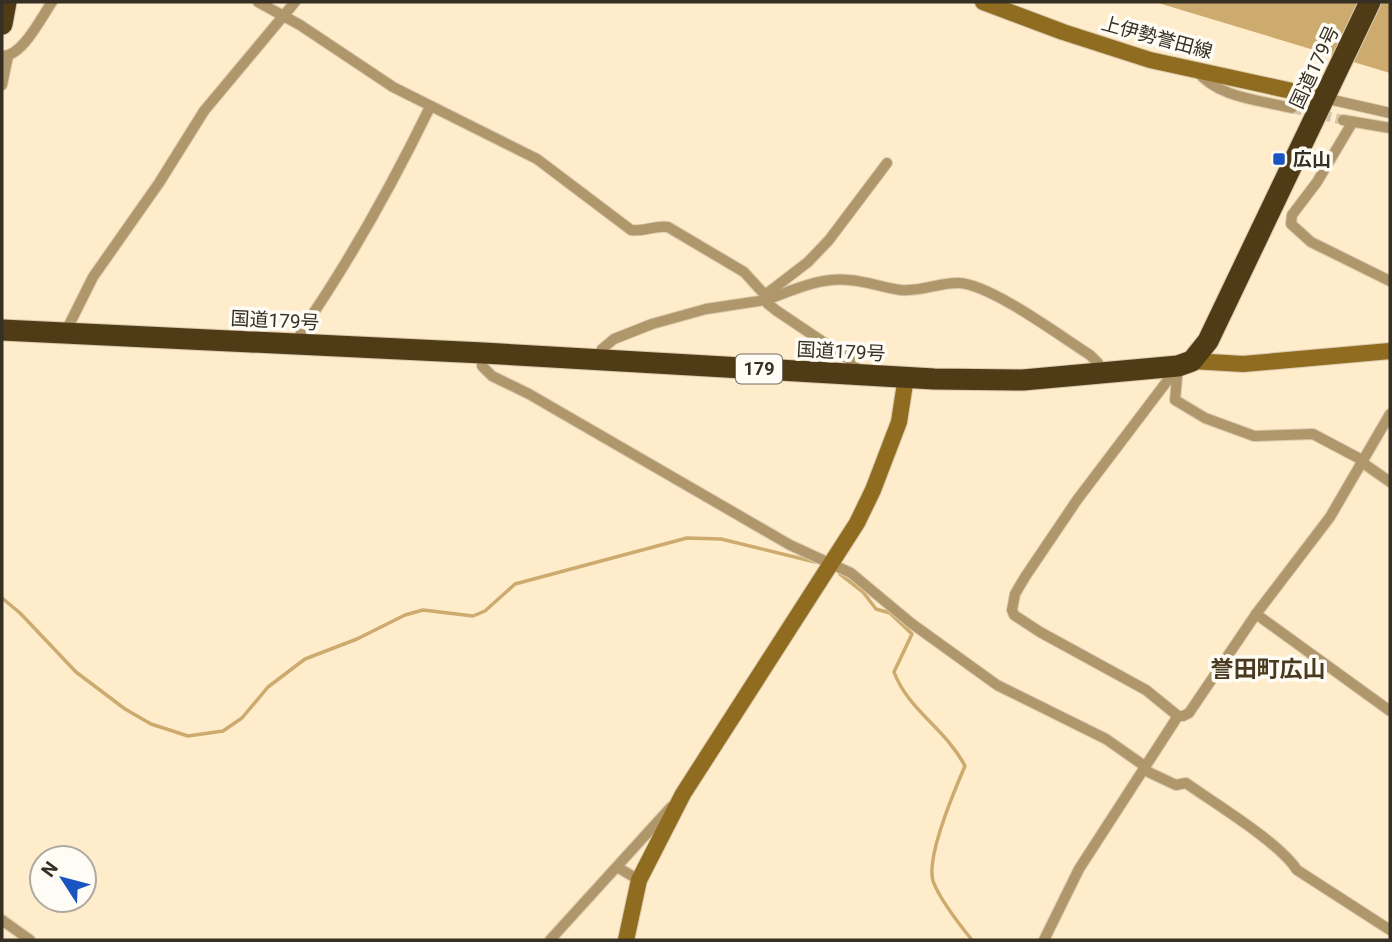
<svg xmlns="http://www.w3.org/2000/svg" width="1392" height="942" viewBox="0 0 1392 942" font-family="Roboto,'Noto Sans JP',sans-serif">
	<rect width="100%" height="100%" fill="#feeccb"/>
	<!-- water -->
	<path fill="#cdab6f" d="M1155 2H1390V73Z"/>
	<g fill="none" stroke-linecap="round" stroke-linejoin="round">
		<!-- stream -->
		<g stroke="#cdab6f" stroke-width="3.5">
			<path d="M840 574 863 592 876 609 890 613 912 634 894 672C908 710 946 729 965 766 955 789 926 857 933 881 940 900 959 924 972 940"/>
			<path d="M2 598 20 613 76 672 125 709 151 724 188 736 223 731 242 718 268 687 305 659 357 639 405 615 423 610 473 616 485 611 515 584 687 538 721 539 815 562"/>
		</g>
		<!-- street-tunnel -->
		<path stroke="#d6c6a9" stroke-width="10" stroke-dasharray="10 5" stroke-linecap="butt" d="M1292 108 1343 120"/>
		<defs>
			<g id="street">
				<path d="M258 2 300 25 393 87 537 159 631 230C645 232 654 225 668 227L744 272 765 295 766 300 706 309 652 324 614 339 602 349 596 360"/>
				<path d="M2 56C22 57 41 18 52 2"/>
				<path d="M1197 71C1218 98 1260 100 1292 108"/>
				<path d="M2 85 8 56"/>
				<path d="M1324 98 1390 113"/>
				<path d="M1343 120 1390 128"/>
				<path d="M1352 123 1317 182 1292 215 1291 224 1311 242 1390 281"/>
				<path d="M765 295 808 262 829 240 887 163"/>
				<path d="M66 331 93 277 159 183 204 111 295 2"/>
				<path d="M297 343 302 330C351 259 392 185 430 107"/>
				<path d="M483 353 482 366 492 376 529 394 790 545 851 573 911 623 997 685 1106 739 1146 767"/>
				<path d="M1178 366 1175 400 1205 418 1254 436 1313 434 1364 461"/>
				<path d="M1177 368 1077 500 1025 577 1015 594 1012 610 1014 615 1040 632 1146 690 1178 716H1183L1189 713 1256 614 1330 517 1390 414"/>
				<path d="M860 375 853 362 777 311 768 304 766 300C793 290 820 277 849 280 866 281 884 288 901 290 922 292 940 282 959 283 992 285 1060 336 1090 355L1098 363 1102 373"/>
				<path d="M1363 463 1390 482"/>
				<path d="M1256 614 1390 711"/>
				<path d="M1144 770 1176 785 1186 783C1214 803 1279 842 1297 870L1390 930"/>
				<path d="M617 867 639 880"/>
				<path d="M2 920 30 940"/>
				<path d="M550 940 671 807"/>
				<path d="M1044 940 1079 869 1178 716"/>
			</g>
			<g id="secondary">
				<path d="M983 2 1063 32 1150 60 1324 98"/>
				<path d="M1192 361 1243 364 1390 351"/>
				<path d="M626 940 639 880 683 794 857 523 873 490 899 422 906 377"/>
			</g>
			<g id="highway">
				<path d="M2 24 6 2"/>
				<path d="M2 330 483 353 934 379 1023 380 1178 366 1192 361 1208 341 1370 2"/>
			</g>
		</defs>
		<!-- street casing -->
		<use href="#street" stroke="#dacaad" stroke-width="12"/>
		<!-- secondary casing -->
		<use href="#secondary" stroke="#dacaad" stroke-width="18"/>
		<!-- highway casing -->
		<use href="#highway" stroke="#dacaad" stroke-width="23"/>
		<!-- street -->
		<use href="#street" stroke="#b0976b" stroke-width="10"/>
		<!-- secondary -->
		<use href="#secondary" stroke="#906c21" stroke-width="16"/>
		<!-- highway -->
		<use href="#highway" stroke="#4f3c17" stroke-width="21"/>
	</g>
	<!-- markers -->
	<rect fill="#1a54c0" stroke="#fffbf5" stroke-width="2.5" x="1272" y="152" width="14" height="14" rx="3.5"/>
	<g text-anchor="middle" stroke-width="7" stroke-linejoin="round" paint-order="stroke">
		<!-- shield labels -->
		<rect fill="#fffbf5" stroke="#726c62" stroke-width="2" x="736" y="354.5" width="46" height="29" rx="5"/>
		<g font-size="18" font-weight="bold" fill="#362f23">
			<text x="759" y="375">179</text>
		</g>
		<!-- street labels -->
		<g font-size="19" fill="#362f23" stroke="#fffbf5">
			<text transform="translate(1157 37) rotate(15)" y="7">上伊勢誉田線</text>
			<text transform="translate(1314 67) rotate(-65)" y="7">国道179号</text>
			<text transform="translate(275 320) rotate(3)" y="7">国道179号</text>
			<text transform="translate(841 351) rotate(3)" y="7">国道179号</text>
		</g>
		<!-- poi labels -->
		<g font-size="19" font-weight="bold" fill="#362f23" stroke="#fffbf5" text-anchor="start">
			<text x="1293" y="166">広山</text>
		</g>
		<!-- quarter labels -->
		<g font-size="23" font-weight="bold" fill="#493a1f" stroke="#fffbf5">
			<text x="1268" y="677">誉田町広山</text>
		</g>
	</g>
	<!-- border -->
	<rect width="1392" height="942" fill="none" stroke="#362f23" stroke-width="7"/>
	<!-- north arrow -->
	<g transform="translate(63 879) rotate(306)"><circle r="33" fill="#fffbf5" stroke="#afa9a1" stroke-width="2"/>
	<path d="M0-5L12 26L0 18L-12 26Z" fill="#1a54c0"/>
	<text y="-10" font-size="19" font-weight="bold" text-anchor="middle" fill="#362f23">N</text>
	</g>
</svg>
